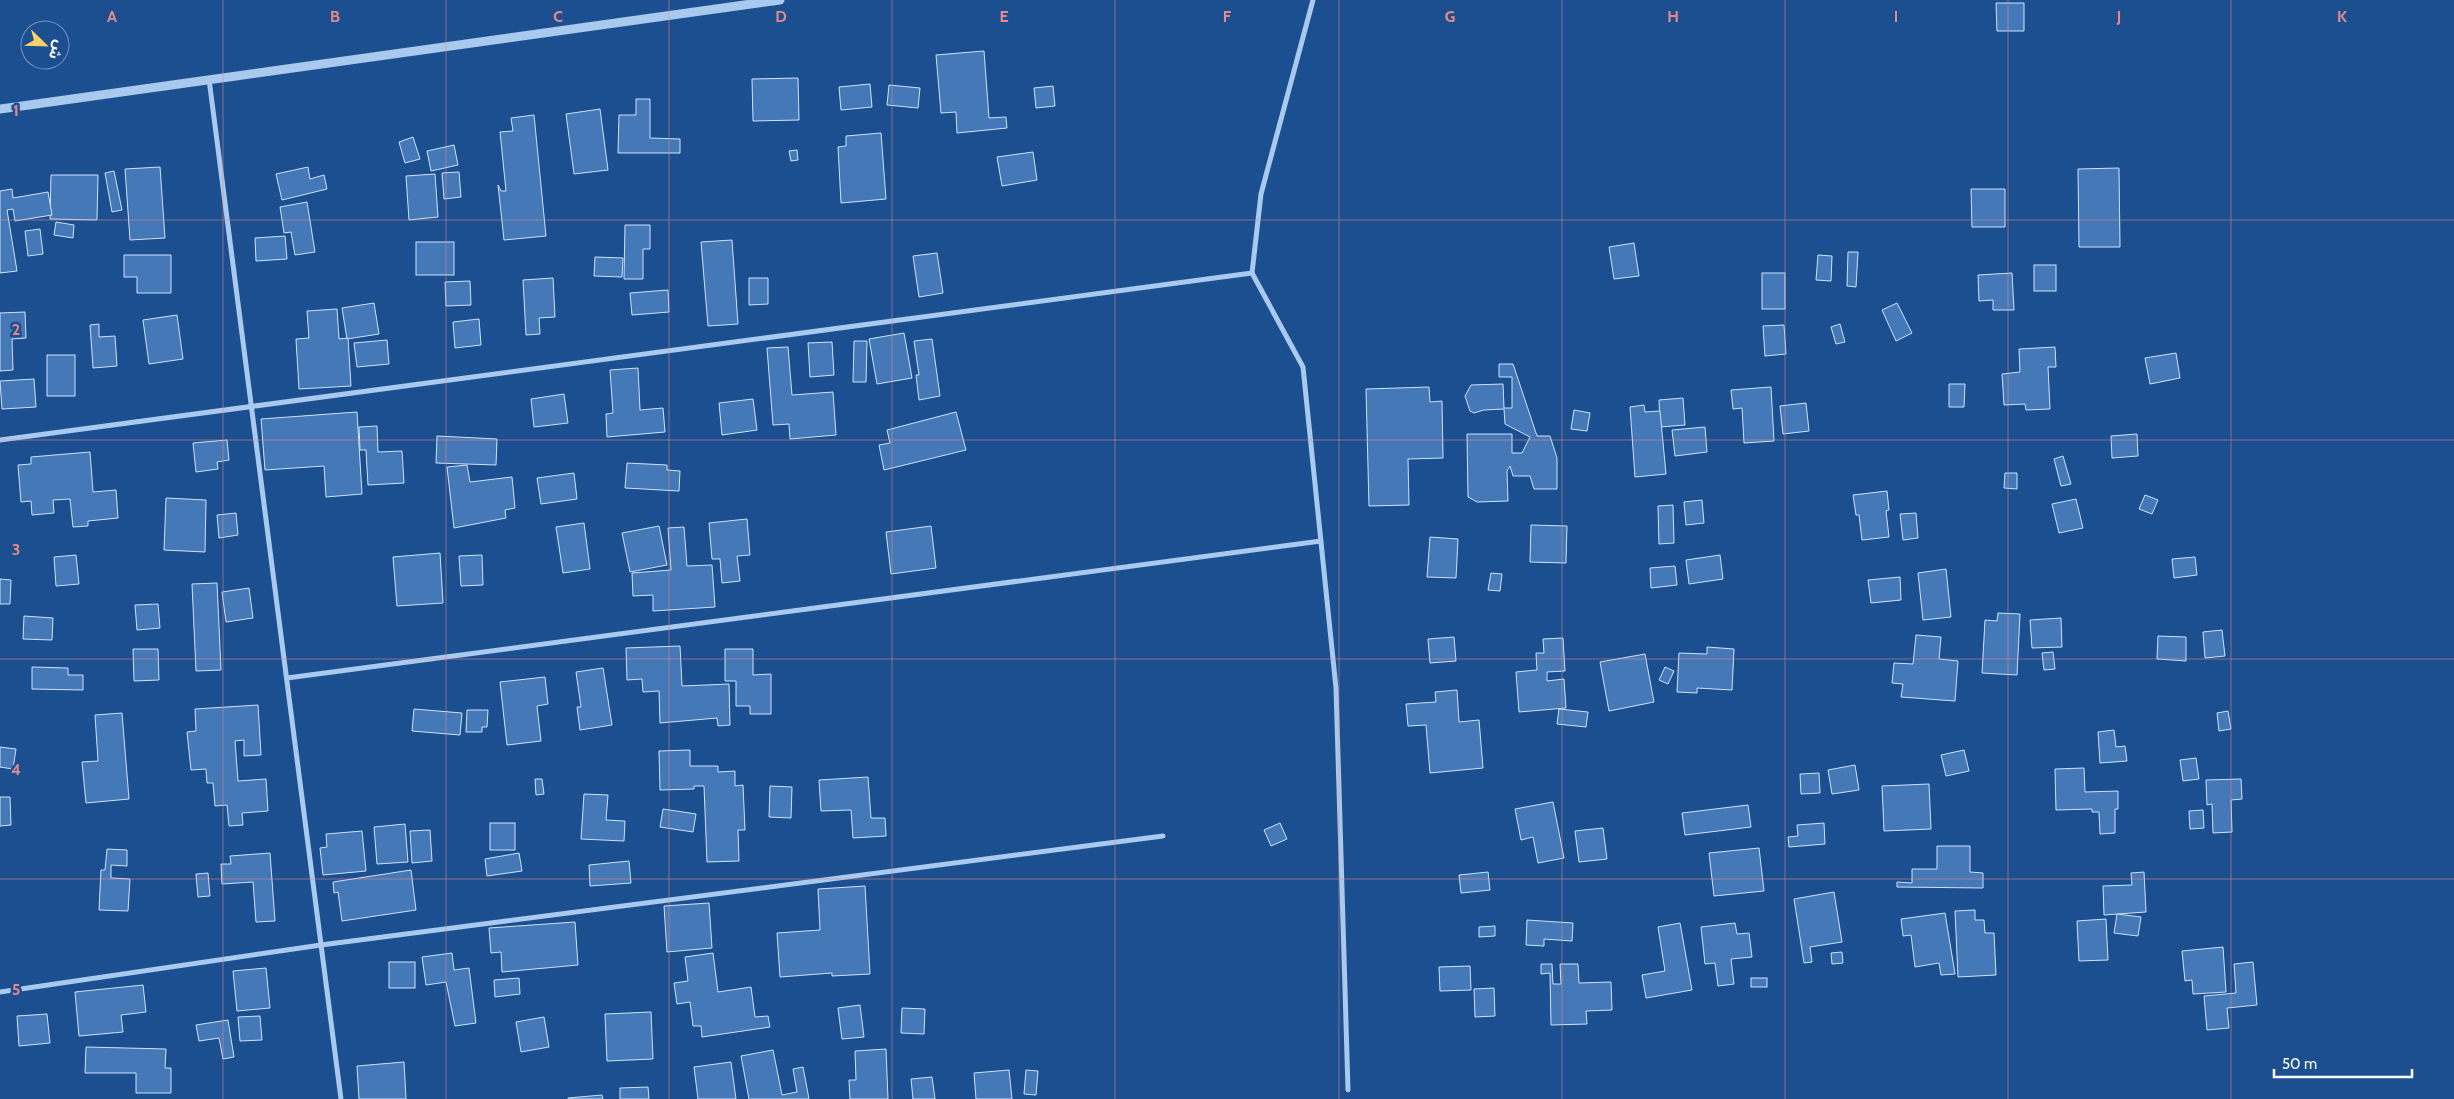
<svg xmlns="http://www.w3.org/2000/svg" width="2454" height="1099" viewBox="0 0 2454 1099" font-family="Cabin,'Noto Sans Arabic',sans-serif">
	<rect width="100%" height="100%" fill="#1b4f8f"/>
	<!-- building -->
	<g fill="#4478b7" stroke="#cfe3fa">
		<path d="M1996 3H2024V31H1997Z"/>
		<path d="M984 51 989 118 1006 117 1007 128 957 133 956 112 941 113 936 55Z"/>
		<path d="M798 78 799 120 753 121 752 79Z"/>
		<path d="M870 84 872 107 841 110 839 87Z"/>
		<path d="M889 85 920 88 918 108 887 105Z"/>
		<path d="M1053 86 1055 106 1036 108 1034 88Z"/>
		<path d="M636 99H650V138L680 139V153H618L619 115H636Z"/>
		<path d="M600 109 608 170 574 174 566 114Z"/>
		<path d="M534 115 546 236 504 240 498 185 501 191H506L500 132 513 131 511 118Z"/>
		<path d="M881 133 886 199 841 203 838 147 846 146V136Z"/>
		<path d="M413 137 420 159 405 163 399 142Z"/>
		<path d="M454 145 458 165 431 171 427 151Z"/>
		<path d="M797 150 798 160 791 161 789 151Z"/>
		<path d="M1033 152 1037 180 1002 186 997 157Z"/>
		<path d="M160 167 165 238 130 240 125 169Z"/>
		<path d="M308 167 310 179 324 175 327 189 282 200 276 174Z"/>
		<path d="M2119 168 2120 247H2079L2078 169Z"/>
		<path d="M114 171 122 210 112 212 105 173Z"/>
		<path d="M459 172 461 197 444 199 442 173Z"/>
		<path d="M435 174 438 217 409 220 406 176Z"/>
		<path d="M51 175H98L97 220 50 219Z"/>
		<path d="M12 189 13 198 48 192 52 215 15 221 13 209 7 210 17 271 0 273V191Z"/>
		<path d="M1971 189H2005V227H1972Z"/>
		<path d="M307 202 315 252 295 255 291 232 284 233 280 207Z"/>
		<path d="M56 222 74 225 73 238 54 235Z"/>
		<path d="M625 225H650V249H643V279H624Z"/>
		<path d="M40 229 43 254 28 256 25 231Z"/>
		<path d="M285 236 287 259 256 261 255 238Z"/>
		<path d="M732 240 738 324 708 326 701 242Z"/>
		<rect x="416" y="242" width="38" height="33"/>
		<path d="M1634 243 1639 276 1614 279 1609 247Z"/>
		<path d="M1848 252H1858L1856 287 1847 286Z"/>
		<path d="M937 253 943 293 919 297 913 256Z"/>
		<path d="M124 255H171V293H137V277H124Z"/>
		<path d="M1818 255 1832 256 1831 281 1816 280Z"/>
		<path d="M595 257 623 258 622 277 594 276Z"/>
		<rect x="2034" y="265" width="22" height="26"/>
		<rect x="1762" y="273" width="23" height="36"/>
		<path d="M2012 273 2014 310H1993V300L1979 301 1978 275Z"/>
		<path d="M553 278 555 317 539 318 540 334 526 335 523 280Z"/>
		<path d="M749 278H768V304L749 305Z"/>
		<path d="M470 281 471 305 446 306 445 282Z"/>
		<path d="M668 290 669 312 632 315 630 293Z"/>
		<path d="M374 303 379 334 347 339 342 308Z"/>
		<path d="M1897 303 1912 333 1896 341 1882 310Z"/>
		<path d="M337 309 339 339 348 338 351 386 299 389 296 339 309 338 307 311Z"/>
		<path d="M25 312 26 338 12 339 13 370 0 371V313Z"/>
		<path d="M177 315 183 359 149 364 143 320Z"/>
		<path d="M479 319 481 345 455 348 453 322Z"/>
		<path d="M99 324V337L115 336 117 366 93 368 90 325Z"/>
		<path d="M1840 324 1845 342 1836 344 1831 327Z"/>
		<path d="M1784 325 1786 354 1765 356 1763 326Z"/>
		<path d="M904 333 912 378 877 384 869 339Z"/>
		<path d="M932 339 940 396 919 400 916 375H919L914 341Z"/>
		<path d="M387 340 389 364 357 367 354 343Z"/>
		<path d="M854 341H867L866 382H853Z"/>
		<path d="M832 342 834 375 810 377 808 343Z"/>
		<path d="M788 347 792 395 833 392 836 435 790 439 789 424 773 425 767 348Z"/>
		<path d="M2055 347 2056 367H2048L2050 409 2026 410 2025 404 2004 405 2002 374 2020 372 2019 349Z"/>
		<path d="M2176 353 2180 378 2150 384 2145 358Z"/>
		<rect x="47" y="355" width="28" height="41"/>
		<path d="M1499 364H1513L1537 436H1550L1557 458V489H1534L1530 476H1513L1510 466 1507 471 1508 501 1477 502 1468 497 1467 434H1512V453H1522L1530 437 1505 424 1504 409 1484 410 1474 413 1470 411 1465 396 1471 385 1503 384 1504 408H1512V377H1499Z"/>
		<path d="M638 368 640 410 663 408 665 432 607 437 606 414 613 413 610 370Z"/>
		<path d="M34 379 36 407 2 409 0 381Z"/>
		<path d="M1949 384H1965L1964 407H1949Z"/>
		<path d="M1429 387 1430 402 1442 401 1443 458 1408 459 1409 505 1369 506 1366 389Z"/>
		<path d="M1771 387 1774 441 1744 443 1742 408 1733 409 1731 390Z"/>
		<path d="M564 394 568 423 534 427 531 399Z"/>
		<path d="M1683 398 1685 425 1660 427 1659 400Z"/>
		<path d="M753 399 757 430 722 435 719 403Z"/>
		<path d="M1806 403 1809 431 1783 434 1780 406Z"/>
		<path d="M1644 405 1645 412 1660 411 1666 474 1635 477 1630 407Z"/>
		<path d="M1574 410 1590 413 1587 431 1571 429Z"/>
		<path d="M357 412 362 494 326 497 324 466 265 470 261 419Z"/>
		<path d="M956 412 966 450 884 470 879 445 890 443 887 430Z"/>
		<path d="M377 426 378 452 402 451 404 483 368 485 366 450H360L359 427Z"/>
		<path d="M1705 427 1707 452 1675 456 1672 430Z"/>
		<path d="M2137 434 2138 456 2112 458 2111 436Z"/>
		<path d="M437 436 497 439 496 465 436 463Z"/>
		<path d="M227 440 229 460 217 462 218 469 196 472 193 443Z"/>
		<path d="M90 452 93 492 116 490 118 518 88 521V526L73 527 70 499 53 500 54 513 32 515 31 501 21 502 18 465 31 464V457Z"/>
		<path d="M2063 456 2071 484 2061 486 2054 459Z"/>
		<path d="M627 463 667 465V470L680 471 679 491 625 488Z"/>
		<path d="M467 465 470 482 512 477 515 508 505 510 506 518 454 528 447 467Z"/>
		<path d="M574 473 577 499 541 504 537 478Z"/>
		<path d="M2005 473H2017V489L2004 488Z"/>
		<path d="M1887 491 1889 510 1886 511 1889 537 1862 540 1859 515H1856L1853 495Z"/>
		<path d="M2145 495 2158 500 2152 514 2139 509Z"/>
		<path d="M166 498 206 500 205 552 164 550Z"/>
		<path d="M2076 499 2083 528 2059 533 2052 504Z"/>
		<path d="M1702 500 1704 523 1686 525 1684 502Z"/>
		<path d="M1673 505 1674 543 1659 544 1658 506Z"/>
		<path d="M236 513 238 535 219 538 217 515Z"/>
		<path d="M1916 513 1918 538 1903 540 1900 514Z"/>
		<path d="M747 519 750 555 737 556 740 581 722 583 720 559H712L709 523Z"/>
		<path d="M584 523 590 569 563 573 556 527Z"/>
		<path d="M1531 525 1567 526 1566 563 1530 562Z"/>
		<path d="M659 526 667 565 630 572 622 533Z"/>
		<path d="M931 526 936 568 891 574 886 532Z"/>
		<path d="M684 527 687 566 712 565 715 607 653 611V595L633 596 632 573 671 570 668 528Z"/>
		<path d="M1430 537 1458 539 1456 578 1427 577Z"/>
		<path d="M440 553 443 603 397 606 393 557Z"/>
		<path d="M76 555 79 584 56 586 54 557Z"/>
		<path d="M482 555 483 585 461 586 459 556Z"/>
		<path d="M1720 555 1723 579 1689 584 1686 560Z"/>
		<path d="M2195 557 2197 575 2174 578 2172 559Z"/>
		<path d="M1675 566 1677 585 1651 588 1650 568Z"/>
		<path d="M1946 569 1951 617 1923 620 1918 573Z"/>
		<path d="M1491 573 1502 574 1500 591 1488 590Z"/>
		<path d="M1900 577 1901 600 1871 603 1868 580Z"/>
		<path d="M0 579 11 580 10 604H0Z"/>
		<path d="M217 583 221 670 196 671 192 584Z"/>
		<path d="M249 588 253 618 226 622 222 592Z"/>
		<path d="M158 604 160 628 137 630 135 605Z"/>
		<path d="M1998 613 2020 614 2017 675 1982 673 1985 620 1997 621Z"/>
		<path d="M24 616 53 618 52 640 23 639Z"/>
		<path d="M2061 618 2062 647 2032 648 2030 620Z"/>
		<path d="M2222 630 2225 656 2205 658 2203 632Z"/>
		<path d="M1916 635 1941 637 1939 659 1958 661 1955 701 1901 697 1903 684 1892 683 1894 663 1913 664Z"/>
		<path d="M2158 636 2186 637V661L2157 659Z"/>
		<path d="M1454 637 1456 661 1430 663 1428 639Z"/>
		<path d="M1563 638 1565 671 1547 672V681L1564 679 1566 708 1519 712 1516 672 1537 670 1536 653H1544L1543 639Z"/>
		<path d="M680 646 682 686 729 684 730 725 718 726 717 718 660 723 659 691 643 692 642 679 627 680 626 648Z"/>
		<path d="M1707 647 1734 649 1732 690 1697 688V693L1677 692 1679 653 1707 654Z"/>
		<path d="M133 649H158L159 680 134 681Z"/>
		<path d="M725 649H753V675L771 674V714H750V706H736V681H725Z"/>
		<path d="M2053 652 2055 669 2044 670 2042 653Z"/>
		<path d="M1645 654 1654 702 1609 711 1600 662Z"/>
		<path d="M32 667 68 668V675H83V690L32 689Z"/>
		<path d="M1665 667 1674 671 1668 684 1659 680Z"/>
		<path d="M603 668 612 725 580 730 577 707H581L576 672Z"/>
		<path d="M545 677 548 704 537 706 541 741 507 745 500 682Z"/>
		<path d="M1457 690 1459 722 1479 720 1483 768 1430 773 1426 725 1408 726 1406 704 1436 702 1435 692Z"/>
		<path d="M258 705 261 755 244 756V740L235 741 238 781 266 779 268 811 242 813 243 825 229 826 227 805 215 806 213 783H207L206 769 191 770 187 732 196 731 195 709Z"/>
		<path d="M414 709 462 713 460 735 412 731Z"/>
		<path d="M1559 709 1588 712 1586 727 1557 724Z"/>
		<path d="M467 710H488L487 727H482V732H466Z"/>
		<path d="M2228 711 2231 729 2219 731 2217 713Z"/>
		<path d="M122 713 129 799 86 803 82 762 98 761 95 715Z"/>
		<path d="M2114 730 2116 747 2125 746 2127 761 2100 763 2098 732Z"/>
		<path d="M0 747 16 749 13 769 0 767Z"/>
		<path d="M690 750V766H718V772L735 771V786L743 785 745 830H738L739 861 707 862 704 786H694V789L660 790 659 751Z"/>
		<path d="M1964 750 1969 771 1946 776 1941 755Z"/>
		<path d="M2196 758 2199 779 2183 781 2180 760Z"/>
		<path d="M1855 765 1859 790 1832 794 1828 770Z"/>
		<path d="M2084 768 2085 792 2118 791V809H2115V833L2100 834 2099 812H2092V809L2056 810 2055 769Z"/>
		<path d="M1819 773 1820 793 1801 794 1800 774Z"/>
		<path d="M868 777 871 818H885L886 836 853 838 851 810 821 811 819 780Z"/>
		<path d="M535 779H542L544 794 536 795Z"/>
		<path d="M2241 779 2242 799 2231 800 2232 832 2213 833 2212 804 2207 805 2206 780Z"/>
		<path d="M1929 784 1931 829 1884 831 1882 786Z"/>
		<path d="M770 786 792 787 791 818 769 817Z"/>
		<path d="M584 794 608 795 606 820 625 821 624 841 581 839Z"/>
		<path d="M0 797H10L11 825 0 826Z"/>
		<path d="M1553 802 1564 858 1538 863 1533 837 1521 840 1515 809Z"/>
		<path d="M1748 805 1751 827 1685 835 1682 813Z"/>
		<path d="M663 809 696 814 693 832 660 827Z"/>
		<path d="M2203 810 2204 828 2190 829 2189 811Z"/>
		<rect x="490" y="823" width="25" height="27"/>
		<path d="M1280 823 1287 839 1271 846 1264 830Z"/>
		<path d="M1824 823 1825 844 1789 847 1788 837 1798 836 1797 825Z"/>
		<path d="M405 824 408 862 377 864 374 827Z"/>
		<path d="M1603 828 1607 859 1579 862 1575 831Z"/>
		<path d="M430 830 432 861 412 863 410 831Z"/>
		<path d="M362 831 366 871 323 875 320 848 327 847 326 834Z"/>
		<path d="M1937 846H1970V872L1983 873V888L1897 887V882L1912 883V869H1937Z"/>
		<path d="M1759 848 1764 891 1714 896 1709 853Z"/>
		<path d="M107 849 127 850V866L111 865V878L130 879 128 911 99 910 101 870H105Z"/>
		<path d="M270 853 275 921 256 922 253 882 222 884 221 864H231L230 856Z"/>
		<path d="M519 853 522 871 487 876 485 859Z"/>
		<path d="M629 861 631 883 590 886 589 865Z"/>
		<path d="M411 870 416 910 342 921 338 892 334 893 333 882Z"/>
		<path d="M1488 872 1490 890 1461 893 1459 875Z"/>
		<path d="M2144 872 2146 912 2104 915 2103 886 2132 885 2131 873Z"/>
		<path d="M208 873 210 896 198 897 196 874Z"/>
		<path d="M865 886 870 974 832 976V973L780 977 777 933 820 930 818 889Z"/>
		<path d="M1834 892 1842 942 1810 947 1812 962 1804 963 1794 899Z"/>
		<path d="M709 903 712 948 667 952 664 906Z"/>
		<path d="M1975 910V920H1984L1985 933H1994L1996 975 1958 977 1955 911Z"/>
		<path d="M1945 913 1955 974 1941 975 1939 963 1915 967 1911 935 1903 936 1901 919Z"/>
		<path d="M2117 914 2141 917 2138 936 2114 933Z"/>
		<path d="M2106 919 2108 960 2079 961 2077 921Z"/>
		<path d="M1527 920 1573 923 1572 941 1544 939V946L1526 945Z"/>
		<path d="M575 922 578 965 502 972 501 952 491 953 489 928Z"/>
		<path d="M1680 923 1692 990 1646 998 1642 975 1665 971 1658 927Z"/>
		<path d="M1735 923 1737 934 1749 933 1752 957 1731 959 1734 984 1718 986 1715 963 1705 964 1701 927Z"/>
		<path d="M1495 926V936L1479 937V927Z"/>
		<path d="M2223 947 2226 992 2193 994 2192 980 2185 981 2182 951Z"/>
		<path d="M1842 952 1843 963 1832 964 1831 953Z"/>
		<path d="M452 953 454 970 469 968 476 1023 455 1026 446 982 426 985 422 957Z"/>
		<path d="M713 953 718 992 751 987 755 1017 768 1016 770 1027 702 1037 701 1026H693L690 1002 677 1004 674 983 688 981 685 957Z"/>
		<rect x="389" y="962" width="26" height="26"/>
		<path d="M2253 962 2257 1005 2227 1008 2229 1028 2207 1030 2204 996 2236 993 2234 964Z"/>
		<path d="M1541 964H1552L1553 984H1561L1560 964H1578L1579 983 1611 982 1612 1010 1586 1011 1587 1024 1551 1025 1550 973 1541 974Z"/>
		<path d="M1470 966 1471 990 1440 991 1439 967Z"/>
		<path d="M266 968 270 1008 237 1011 233 971Z"/>
		<path d="M519 978 520 994 495 997 494 980Z"/>
		<rect x="1751" y="978" width="16" height="9"/>
		<path d="M143 985 146 1012 121 1015 123 1032 79 1036 75 992Z"/>
		<path d="M1494 988 1495 1016 1475 1017 1474 989Z"/>
		<path d="M860 1005 864 1037 842 1039 838 1008Z"/>
		<path d="M902 1008 925 1009 924 1034 901 1033Z"/>
		<path d="M651 1012 653 1059 607 1061 605 1014Z"/>
		<path d="M47 1014 50 1043 19 1046 17 1016Z"/>
		<path d="M260 1016 262 1040 240 1041 238 1017Z"/>
		<path d="M544 1017 549 1047 521 1052 516 1022Z"/>
		<path d="M228 1020 234 1057 223 1059 219 1038 199 1041 196 1025Z"/>
		<path d="M86 1047 166 1049 165 1068H171V1093H136V1073H85Z"/>
		<path d="M886 1049 888 1099H850L849 1080H856L855 1051Z"/>
		<path d="M773 1050 782 1095 797 1092 793 1069 803 1067 809 1099H749L741 1056Z"/>
		<path d="M404 1062 406 1099H359L357 1066Z"/>
		<path d="M731 1062 736 1099H698L694 1067Z"/>
		<path d="M1009 1070 1012 1099H976L974 1073Z"/>
		<path d="M1026 1070 1038 1071 1036 1095 1024 1094Z"/>
		<path d="M932 1077 935 1099H913L911 1079Z"/>
		<path d="M648 1087 649 1099H620V1088Z"/>
		<path d="M602 1095 603 1099H568V1098Z"/>
	</g>
	<g fill="none" stroke-linecap="round" stroke-linejoin="round">
		<!-- minor -->
		<g stroke="#a9c9ee" stroke-width="5">
			<path d="M1313 0 1261 194 1252 273 1303 367 1336 688 1348 1090"/>
			<path d="M209 79 341 1099"/>
			<path d="M0 440 1252 273"/>
			<path d="M287 678 1321 541"/>
			<path d="M0 992 321 945 1163 836"/>
		</g>
		<!-- tertiary -->
		<path stroke="#a9c9ee" stroke-width="9" d="M0 109 780 0"/>
	</g>
	<!-- grid -->
	<path fill="none" stroke="#e88989" stroke-width="1" stroke-opacity="0.55" d="M223 0V1099M446 0V1099M669 0V1099M892 0V1099M1115 0V1099M1339 0V1099M1562 0V1099M1785 0V1099M2008 0V1099M2231 0V1099M0 220H2454M0 440H2454M0 659H2454M0 879H2454"/>
	<g font-size="16" text-anchor="middle" font-weight="bold" fill="#e88989" stroke="#1b4f8f" stroke-width="5" stroke-linejoin="round" paint-order="stroke">
		<text x="112" y="22">A</text>
		<text x="335" y="22">B</text>
		<text x="558" y="22">C</text>
		<text x="781" y="22">D</text>
		<text x="1004" y="22">E</text>
		<text x="1227" y="22">F</text>
		<text x="1450" y="22">G</text>
		<text x="1673" y="22">H</text>
		<text x="1896" y="22">I</text>
		<text x="2119" y="22">J</text>
		<text x="2342" y="22">K</text>
		<text x="16" y="116">1</text>
		<text x="16" y="335">2</text>
		<text x="16" y="555">3</text>
		<text x="16" y="775">4</text>
		<text x="16" y="995">5</text>
	</g>
	<!-- north arrow -->
	<g transform="translate(45 45) rotate(113)"><circle r="24" fill="#1b4f8f" stroke="#7695bc"/>
	<path d="M0-4L9 19L0 12L-9 19Z" fill="#ffd166"/>
	<text y="-8" font-size="14" font-weight="bold" text-anchor="middle" fill="#ffffff">ش</text>
	</g>
	<!-- scale -->
	<path d="M2274 1069v8h138v-8" fill="none" stroke="#ffffff" stroke-width="2.5"/>
	<text x="2282" y="1069" font-size="15" fill="#ffffff" stroke="#1b4f8f" stroke-width="4" paint-order="stroke">50 m</text>
</svg>
